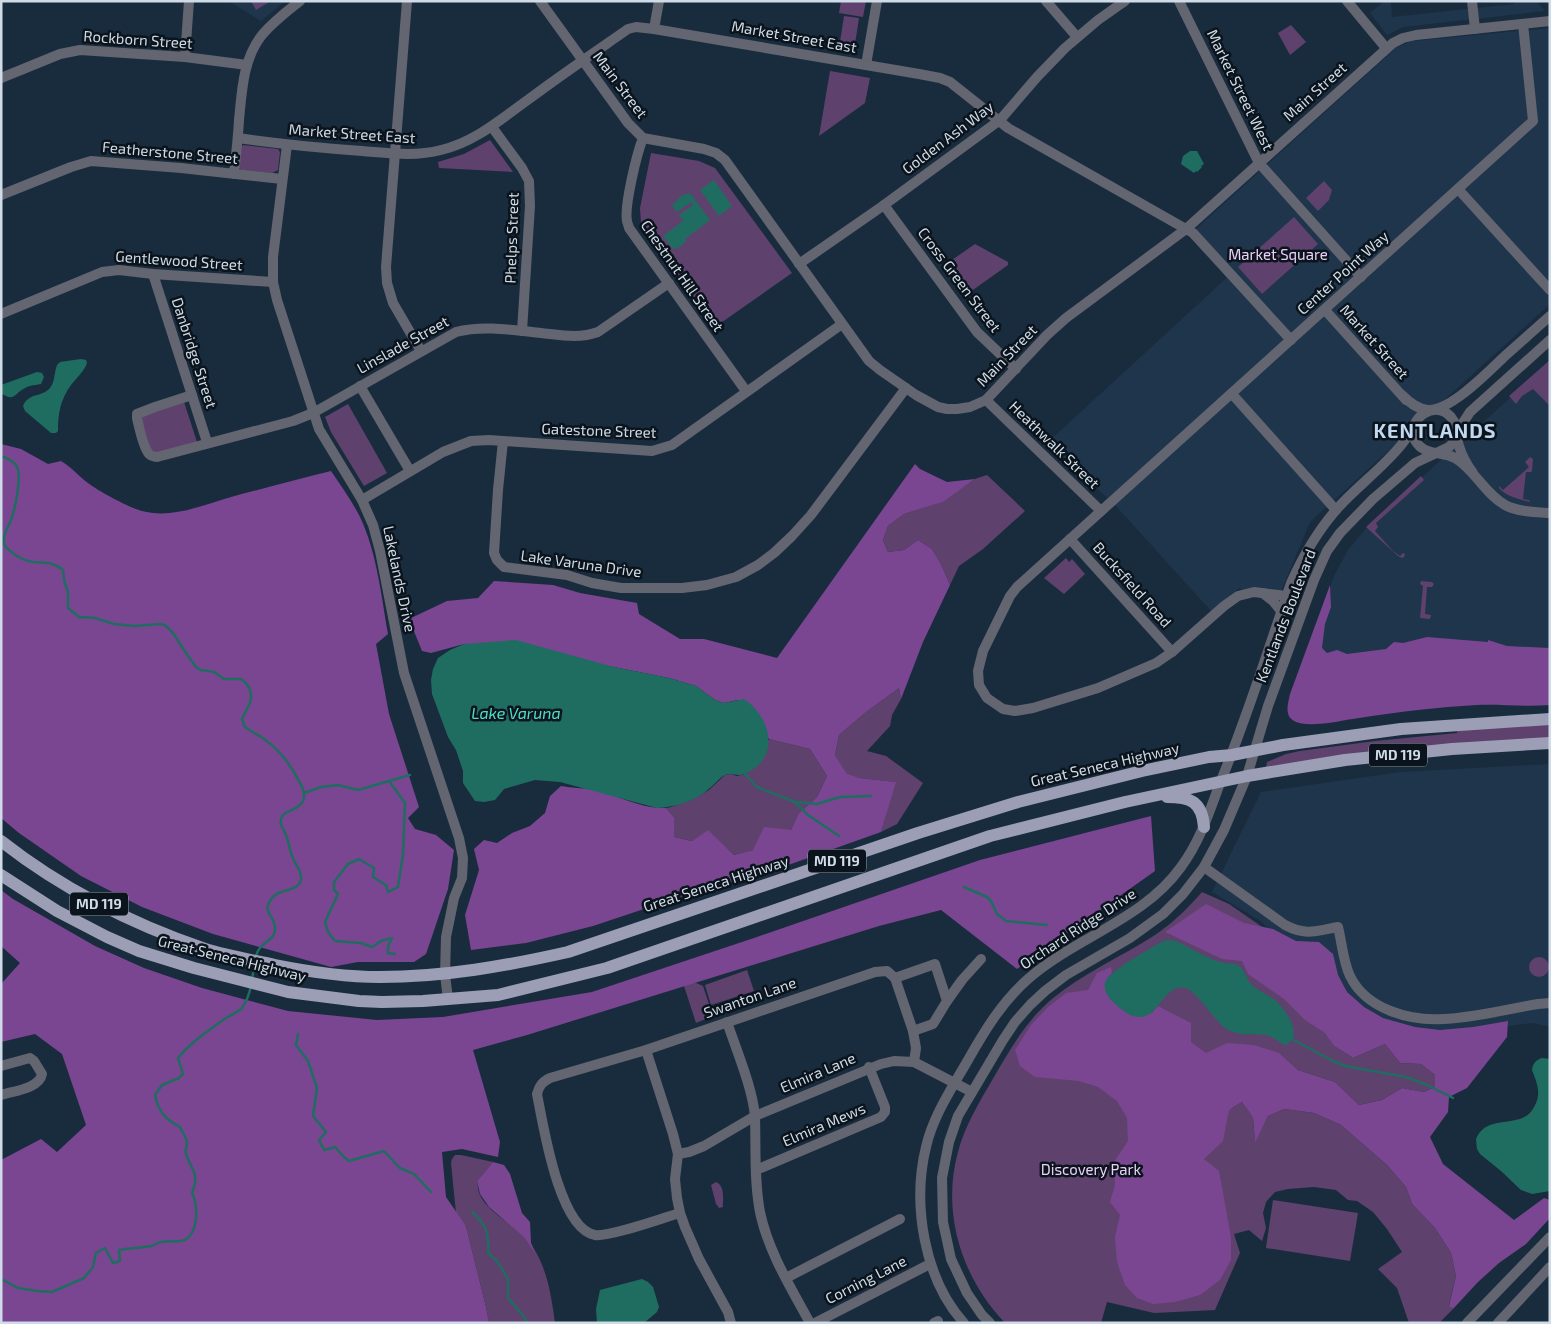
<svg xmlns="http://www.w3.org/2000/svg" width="1551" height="1324" viewBox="0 0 1551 1324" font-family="'Exo 2',sans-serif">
	<rect width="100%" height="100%" fill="#192c3e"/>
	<!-- built -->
	<g fill="#1e354c">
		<path d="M229 1H285L261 21Z"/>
		<path d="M1384 1 1391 2 1392 17 1514 4V1H1538L1537 2 1545 11 1403 27 1387 35 1370 13Z"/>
		<path d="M1550 28V304L1310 522 1275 606 1239 588 1211 611 1115 505 1047 443 1234 271 1196 229 1397 47 1412 41Z"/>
		<path d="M1550 362V700L1304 715 1315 629 1334 576 1348 550 1370 524Z"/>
		<path d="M1550 764V1027L1532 1023 1469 1031 1417 1032 1377 1017 1347 995 1259 920 1212 892 1261 792 1400 772Z"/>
	</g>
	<!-- green -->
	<g fill="#5f416d">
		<path d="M251 1H271L256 10Z"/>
		<path d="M841 1H866L863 17 839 13Z"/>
		<path d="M844 16 859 18 855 44 840 42Z"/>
		<path d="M1291 25 1306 42 1290 55 1278 33Z"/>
		<path d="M830 71 870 78 865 103 819 136Z"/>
		<path d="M490 140 513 172 439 168 438 162 464 154Z"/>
		<path d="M243 145 278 149 280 152 278 170 272 173 241 170 239 167 241 147Z"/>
		<path d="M651 153 699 161 715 168 792 273 715 327 641 223 640 208Z"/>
		<path d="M1324 181 1332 190 1329 200 1318 211 1306 198Z"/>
		<path d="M1294 217 1318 244 1262 294 1238 267Z"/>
		<path d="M975 244 1008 262V265L963 297 942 267Z"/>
		<path d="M1550 360V406L1533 389 1522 396 1516 404 1509 396Z"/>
		<path d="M184 402 197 442 160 453 151 451 141 419 143 416Z"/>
		<path d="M348 404 387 473 364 486 331 432 325 417Z"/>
		<path d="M1530 457 1533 459 1532 471 1531 472H1526L1523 499 1529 500 1530 502C1519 499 1507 497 1499 488V486L1503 490 1529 467 1525 462Z"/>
		<path d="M987 475 1025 511 983 549 959 566 950 585 941 564 932 549 918 540 904 550 888 552 883 540 888 526 904 514 942 502 975 479Z"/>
		<path d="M1421 476 1424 480 1376 523 1378 527 1375 531 1393 551 1400 556 1403 553 1405 554 1404 557 1402 558 1398 556 1366 527Z"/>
		<path d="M1066 558 1069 562 1072 559 1085 574 1064 594 1044 578Z"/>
		<path d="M1421 581 1432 582 1434 584 1432 587H1427L1425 614 1431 615 1430 619 1420 618 1423 586 1420 584Z"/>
		<path d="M899 688 901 699 892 715 890 726 867 751 886 756 923 783 897 824 881 832 895 782 860 778 847 775 835 755 839 735 865 713Z"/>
		<path d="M1550 724V738L1266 767 1267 762 1286 754 1300 751 1375 741 1457 733 1458 729Z"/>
		<path d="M769 739 810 749 827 776 817 797 798 814 791 830 753 850 734 855 708 831 692 841 674 837V817L666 808 671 807 693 799 709 790 725 775 730 774 737 776 745 774Z"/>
		<path d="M1202 892 1229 904 1268 931 1334 1046 1353 1058 1385 1044 1400 1063 1421 1064 1435 1075V1087L1424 1092 1402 1088 1382 1100 1359 1105 1335 1082 1298 1070 1282 1056 1231 1109 1242 1102 1253 1118 1255 1142 1268 1116 1284 1109 1314 1113 1341 1125 1387 1165 1406 1187 1412 1204 1435 1228 1451 1253 1456 1276 1449 1305 1453 1309 1439 1323H1409L1397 1288 1378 1269 1402 1252 1387 1229 1373 1212 1357 1201 1348 1200 1336 1190 1314 1187 1288 1189 1275 1192 1266 1202 1263 1213 1266 1228 1262 1241 1249 1230 1234 1234 1240 1253 1215 1310 1154 1313 1107 1302 1101 1323H1005C962 1278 941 1213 958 1152 965 1125 980 1101 994 1077 1011 1048 1026 1021 1052 999 1083 973 1121 957 1155 935 1173 923 1188 908 1202 892Z"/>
		<circle cx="1539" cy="967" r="10"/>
		<path d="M747 970 754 991 711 1005 705 985Z"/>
		<path d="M694 982 703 986 713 1016 696 1023 684 986Z"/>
		<path d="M455 1155H461L493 1162 477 1181C478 1185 478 1190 479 1193 486 1211 511 1223 524 1236 546 1259 551 1293 555 1323H489L486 1307 466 1226 456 1213 451 1163 452 1159Z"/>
		<path d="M716 1182C725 1186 723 1198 723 1207L719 1208 716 1204 711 1185Z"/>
		<path d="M1273 1200 1358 1213 1350 1261 1266 1248Z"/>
	</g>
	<!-- forest -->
	<g fill="#7a4691">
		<path d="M1 444 21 449 48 464 61 461C73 468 78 476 88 483 98 491 130 508 142 511 172 519 203 505 231 497 265 488 298 479 331 471 341 486 352 501 360 517 377 553 381 595 388 634L376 644 389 714 419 807 408 818 415 829 436 835 454 850 448 889 426 954 414 962H358L331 967 213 934 142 907 81 876 19 833 1 818Z"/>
		<path d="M915 464 920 469 947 482 975 479 943 502 904 514 888 526 883 540 888 552 904 550 918 540 932 549 941 564 950 585 923 642 901 699 899 688 865 713 839 735 835 755 847 774 860 778 896 782 881 832 763 874 701 890 593 926 526 943 471 950 465 915 479 870 474 849 484 840 497 843 512 833 530 826 545 813 550 796 561 786C572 788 583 788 593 790 617 795 641 809 666 808L674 817V837L692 841 708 830 734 855 753 850 764 827 791 830 798 814 817 797 827 776 810 749 769 739 738 700 724 703 715 700 696 686 669 678 614 667 464 644 431 653 422 651 409 619 447 601 478 598 494 581 553 585 580 593 637 603 639 614 680 639H704L777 658Z"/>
		<path d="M1330 585 1331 607 1325 624 1322 648 1327 653 1337 650 1347 654 1386 649 1394 642 1403 643 1427 637 1488 642V640L1507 646 1550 648V705C1525 707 1501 704 1477 705 1438 707 1398 712 1359 718 1343 720 1308 729 1294 721 1284 715 1288 704 1290 694Z"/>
		<path d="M1151 816 1155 871 1017 969 941 910 879 926 527 1035 473 1050 500 1142 498 1157 462 1149 442 1152 446 1197 466 1226 486 1307 489 1323H1V1160L41 1139 57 1152 86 1125 62 1054 35 1034 1 1042V984L20 963 1 946V890L13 899 95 946 144 968 202 988 288 1011 377 1020 443 1017 592 992 754 938 980 860Z"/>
		<path d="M1206 904 1244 923 1273 929 1296 941 1319 942 1333 954 1338 975 1347 992 1364 1007 1383 1018 1415 1027 1440 1030 1473 1027 1508 1021 1507 1037 1467 1088 1449 1097 1448 1112 1430 1137 1443 1164 1514 1220 1544 1198 1550 1200V1218L1526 1244 1499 1263 1478 1282 1453 1309 1449 1306 1456 1276 1451 1253 1435 1228 1412 1204 1406 1187 1387 1165 1341 1125 1314 1113 1284 1109 1268 1116 1255 1143 1253 1118 1242 1102 1229 1110 1223 1141 1204 1159 1219 1171 1231 1237V1260L1220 1280 1200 1295 1175 1302 1153 1304 1137 1298 1125 1285 1117 1262 1115 1237 1120 1215 1110 1202 1115 1185 1114 1162 1128 1141 1127 1118 1117 1101 1098 1087 1079 1081 1035 1077 1020 1066 1015 1050 1031 1025 1048 1007 1066 993 1088 990 1097 973 1111 967 1112 973 1108 977 1110 999 1130 1015 1152 1013 1158 1006 1191 1023V1042L1206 1053 1227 1043 1254 1045 1279 1053 1298 1070 1335 1082 1359 1105 1382 1100 1402 1088 1424 1092 1435 1087V1075L1421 1064 1400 1063 1385 1044 1353 1058 1334 1046 1325 1033 1305 1020 1284 999 1248 974 1242 961 1222 959 1165 932Z"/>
		<path d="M493 1162 504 1165 510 1174 522 1213 530 1222 531 1243 536 1254 524 1237 489 1207 480 1194 477 1181Z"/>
	</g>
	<!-- water -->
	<g fill="#1f6d61">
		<path d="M1190 151H1197L1204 164 1201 166 1202 167 1197 172 1196 171 1194 173 1181 164 1183 156Z"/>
		<path d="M714 180 732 206 719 216 700 190Z"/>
		<path d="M690 193 710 220 685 239 686 241 680 247 673 249 663 236 683 221 679 215 693 205 691 202 677 212 672 206 681 196Z"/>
		<path d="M81 359 86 360 87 363C84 372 76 378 71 385 60 400 58 414 58 431L56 433H51L25 411 23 406C29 392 41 398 50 388 55 382 54 373 57 365L60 362Z"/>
		<path d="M37 372 42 373 44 377 41 384C36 385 30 385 25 388 14 393 15 403 1 393V385Z"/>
		<path d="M516 640 614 667 669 678 696 686 715 700 724 703 744 699C771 717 781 758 746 773 737 778 732 772 725 775 719 778 715 784 710 788 696 801 676 807 657 808L560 782 535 780 504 789 495 800 484 802 475 801 463 783V771L456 750 448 737 432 694 431 680 433 669 438 658 450 650 464 644Z"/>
		<path d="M1169 940 1176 941C1189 947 1211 961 1225 963 1230 964 1236 963 1240 967 1246 972 1247 981 1253 986 1260 992 1269 995 1276 1001 1286 1010 1305 1037 1285 1045 1278 1042 1273 1036 1265 1035 1251 1033 1238 1037 1225 1028 1213 1019 1197 991 1185 988 1165 983 1158 1018 1140 1017 1129 1017 1121 1009 1114 1003 1109 998 1103 990 1105 983 1107 972 1151 948 1163 941Z"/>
		<path d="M1542 1058 1550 1059V1191L1532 1194 1521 1190 1501 1171 1480 1154 1477 1149 1476 1139C1487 1112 1522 1131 1534 1107 1542 1094 1537 1083 1532 1070 1533 1063 1536 1060 1542 1058Z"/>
		<path d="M642 1279 648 1282 653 1287 659 1307 657 1312 644 1323H597L596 1309 600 1290Z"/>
	</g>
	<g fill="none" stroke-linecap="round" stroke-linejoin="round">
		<!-- stream -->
		<g stroke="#1f6d61" stroke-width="2.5">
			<path d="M1 456C7 458 14 461 17 467 22 477 15 509 11 520 8 528 1 537 5 546 8 550 13 553 17 556 35 568 49 557 63 570L64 580 68 592V608L79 617 95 618 114 624 134 626 161 624 165 625 173 633 184 650 196 667 201 670 214 672 224 679H241L246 683 250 689 251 697 250 703 242 719 245 727C251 732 258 734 264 739 280 750 291 765 300 783 303 788 306 794 303 801 298 812 283 809 281 819 279 824 283 828 285 833 289 841 289 850 293 858 295 865 302 871 301 879 300 891 281 889 274 896 258 912 277 916 275 930 275 941 259 942 256 956"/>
			<path d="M745 774 757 787 795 802 808 815 839 836"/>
			<path d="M389 781 405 803 403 854 398 887 388 892 386 885 373 877 374 868 359 859 348 864 334 882V890L338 894 325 922 328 932 335 941 361 943 372 947 381 941 392 938 388 946V953L395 954"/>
			<path d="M304 793 321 787 338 785 358 790 410 775"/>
			<path d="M797 802 817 804 840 797 871 796"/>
			<path d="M964 887 987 897 991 901 997 914 1006 921 1047 925"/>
			<path d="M252 979 255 964"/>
			<path d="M298 1034 296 1045 308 1061 317 1088 313 1116 326 1132 319 1140 324 1150 335 1147 344 1157 349 1161 384 1151 400 1168 414 1174 431 1192"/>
			<path d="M1292 1039 1333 1061 1345 1066 1406 1077 1427 1085 1453 1098"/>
			<path d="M472 1212C487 1225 489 1233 488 1253L497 1261 508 1279V1298L526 1319V1323"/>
			<path d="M1 1279 18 1288 37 1291 52 1292 84 1278 93 1267 96 1253 105 1248 113 1263 120 1261 119 1250C130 1248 141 1248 151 1246 154 1245 158 1242 162 1242 169 1240 177 1243 185 1240 199 1232 198 1205 192 1193 200 1173 192 1172 186 1154 185 1150 187 1147 187 1142 186 1137 182 1132 180 1127 166 1120 158 1111 155 1095L162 1085 179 1078 183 1074 178 1058C191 1042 209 1030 226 1018 231 1015 238 1012 242 1008 247 1001 249 995 251 986"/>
		</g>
		<!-- minor -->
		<g stroke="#636570" stroke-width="10">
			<path d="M407 1 386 267 387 283 393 303 421 351"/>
			<path d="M540 1 628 123 643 138 704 149 716 153 725 160 869 361 880 370 916 395 938 407 947 409H957L970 407 986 400 1047 335 1066 318 1186 229 1393 43 1403 38 1416 35 1550 21"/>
			<path d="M1046 1 1077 37"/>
			<path d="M1179 1 1259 163 1361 277"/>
			<path d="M1347 1 1386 48"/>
			<path d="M1472 1 1475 29"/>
			<path d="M654 29 659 1"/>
			<path d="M185 57 189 1"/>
			<path d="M866 65 877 1"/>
			<path d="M1 78 60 54 80 50 185 57 247 65"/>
			<path d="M492 127 522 168 529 181 530 206 522 331"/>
			<path d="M238 138C279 144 320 148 362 151 388 153 415 157 441 150 475 142 501 119 529 99 561 75 595 52 628 29L636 27 654 29 919 74 940 78 950 82 1008 128 1193 233 1291 340"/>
			<path d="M643 138C637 153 624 206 627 221 627 223 629 226 629 228L746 391"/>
			<path d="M287 145 273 257V282L277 300 319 429 362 500 373 525 380 551 404 673 459 838 463 858 462 878 454 898 446 937 445 975 448 999"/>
			<path d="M234 174C236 156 238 138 239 120 242 90 243 59 262 35 273 22 287 11 300 1"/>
			<path d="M1458 189 1550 290"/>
			<path d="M1 195 71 167 91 161 181 168 282 179"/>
			<path d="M884 205 977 332 1016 369"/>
			<path d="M799 264 884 205 1000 120 1037 77 1065 48 1098 20 1125 1"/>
			<path d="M153 274 207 442"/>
			<path d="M1325 310 1406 400"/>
			<path d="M1 314 102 272 119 270 153 274 273 282"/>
			<path d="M360 386 410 471"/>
			<path d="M1232 394 1336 510"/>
			<path d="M192 395 155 407 137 414V418C139 427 143 447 149 454 152 457 153 456 157 457L293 421 313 413 456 332C482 325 513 330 541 333 560 335 579 339 598 332L669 283"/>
			<path d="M1402 395C1409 402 1417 409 1428 410 1451 411 1490 370 1506 355 1521 342 1535 329 1550 316"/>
			<path d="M986 400 1101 511"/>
			<path d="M503 441 498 490 494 553 497 560 504 567 567 575 592 583 621 588H682L707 585 736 577 758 565 774 553 792 536 811 515 906 388"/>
			<path d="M1473 473C1467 465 1462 456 1459 446 1456 437 1458 425 1451 417 1436 399 1406 418 1415 440 1423 456 1442 451 1455 458 1475 470 1485 494 1505 505 1518 512 1535 512 1550 513"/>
			<path d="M362 500 443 452 471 441 489 440 652 451 672 445 842 324"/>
			<path d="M1070 539 1172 652"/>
			<path d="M1263 593 1273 601 1281 611"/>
			<path d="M1287 596 1254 592 1238 596 1224 606 1172 652 1156 663 1098 688 1033 708 1015 711 1003 709 987 698 979 685 978 671 983 651 1010 596 1017 587 1533 121 1523 24"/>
			<path d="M1204 867 1285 925C1306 936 1316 931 1338 927 1342 943 1343 961 1350 976 1366 1009 1409 1021 1443 1019 1475 1018 1507 1009 1538 1004L1550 1003"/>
			<path d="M895 978 935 964 947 1001 933 1024 913 1031"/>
			<path d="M947 1001 962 980 981 959"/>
			<path d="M727 1022C736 1049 753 1089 755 1117 756 1148 754 1181 760 1212 768 1251 791 1288 810 1323"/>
			<path d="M646 1050 673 1134 678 1154 675 1179 677 1198 680 1213 685 1227 699 1259 728 1312 731 1323"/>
			<path d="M1 1066 30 1058 34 1061 42 1074C39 1089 13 1091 1 1095"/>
			<path d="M678 1154 689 1152 704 1146 755 1116 881 1064 894 1061 914 1062 972 1092"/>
			<path d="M756 1170 881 1117 885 1112V1107L869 1067"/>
			<path d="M680 1213C662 1218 610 1237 595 1235 559 1229 543 1124 537 1094 539 1086 542 1082 550 1078L646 1050 875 972 887 971 895 978 913 1031 916 1048 914 1062"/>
			<path d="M786 1278 900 1219"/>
			<path d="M815 1323 930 1264"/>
			<path d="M934 1323 938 1321"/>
			<path d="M964 1323C924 1279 912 1204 926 1147 933 1116 952 1088 968 1060 985 1030 1002 1002 1028 979 1076 937 1143 920 1181 867 1200 841 1209 813 1220 783 1247 718 1268 650 1291 583 1303 556 1317 532 1336 510 1356 487 1382 469 1402 444 1407 438 1410 431 1415 425"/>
			<path d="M990 1323 982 1315 967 1293 951 1259 943 1222 942 1178 949 1142 958 1116 1003 1040 1015 1022 1030 1005 1045 991 1066 975 1130 938 1163 914 1183 894 1204 867 1224 830 1247 776 1268 706 1314 580 1327 551 1340 533 1373 499 1415 463 1449 447 1454 442 1457 432 1470 412 1550 340"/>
			<path d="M1467 1323 1550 1237"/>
			<path d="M1498 1323 1550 1267"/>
		</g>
		<!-- major -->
		<g stroke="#9c9eb6" stroke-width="12">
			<path d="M1167 797C1190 797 1202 801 1204 827"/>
			<path d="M1 841C62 889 132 924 205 949 227 956 252 960 275 965 310 972 345 977 380 977 444 977 506 966 568 952L918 833 1018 802 1142 771 1209 757 1232 755 1283 745 1401 729 1550 719"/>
			<path d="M1 875 57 911 107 937 139 951 194 968 288 992 359 1001 382 1002 423 1001 498 995 607 968 990 836 1125 802 1247 776 1345 760 1452 749 1550 743"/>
		</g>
	</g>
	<g text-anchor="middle" stroke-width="5" stroke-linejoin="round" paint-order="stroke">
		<!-- shield labels -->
		<g fill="#0b141c" stroke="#949fa9" stroke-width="1">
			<rect x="1369" y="743.5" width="58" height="23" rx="4"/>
			<rect x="808" y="849.5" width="58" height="23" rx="4"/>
			<rect x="70" y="892.5" width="58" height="23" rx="4"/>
		</g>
		<g font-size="14" font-weight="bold" fill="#cfdbe6">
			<text x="1398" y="760">MD 119</text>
			<text x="837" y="866">MD 119</text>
			<text x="99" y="909">MD 119</text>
		</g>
		<!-- street labels -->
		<g font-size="15" fill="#cfdbe6" stroke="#0b141c">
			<text transform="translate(794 37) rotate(10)" y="5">Market Street East</text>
			<text transform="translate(138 40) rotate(4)" y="5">Rockborn Street</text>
			<text transform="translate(620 85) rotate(53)" y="5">Main Street</text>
			<text transform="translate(1240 90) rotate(64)" y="5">Market Street West</text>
			<text transform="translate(1315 92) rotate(-42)" y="5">Main Street</text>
			<text transform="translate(352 134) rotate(4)" y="5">Market Street East</text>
			<text transform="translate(948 138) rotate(-37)" y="5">Golden Ash Way</text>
			<text transform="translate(170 153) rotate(5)" y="5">Featherstone Street</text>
			<text transform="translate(512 238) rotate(-88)" y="5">Phelps Street</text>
			<text transform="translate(179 261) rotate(4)" y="5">Gentlewood Street</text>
			<text transform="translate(1343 273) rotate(-42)" y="5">Center Point Way</text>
			<text transform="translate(682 276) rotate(55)" y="5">Chestnut Hill Street</text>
			<text transform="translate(959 280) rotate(53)" y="5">Cross Green Street</text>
			<text transform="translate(1374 342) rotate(48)" y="5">Market Street</text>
			<text transform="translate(403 345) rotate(-29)" y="5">Linslade Street</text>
			<text transform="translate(194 353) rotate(72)" y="5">Danbridge Street</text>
			<text transform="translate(1007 356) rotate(-46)" y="5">Main Street</text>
			<text transform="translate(599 431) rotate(2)" y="5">Gatestone Street</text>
			<text transform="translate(1054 445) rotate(44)" y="5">Heathwalk Street</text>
			<text transform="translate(581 564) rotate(8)" y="5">Lake Varuna Drive</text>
			<text transform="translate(399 579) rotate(78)" y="5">Lakelands Drive</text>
			<text transform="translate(1132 585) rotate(48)" y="5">Bucksfield Road</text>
			<text transform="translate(1286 616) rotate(-69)" y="5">Kentlands Boulevard</text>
			<text transform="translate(1105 765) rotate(-13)" y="5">Great Seneca Highway</text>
			<text transform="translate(716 884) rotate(-18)" y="5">Great Seneca Highway</text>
			<text transform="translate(1078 929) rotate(-33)" y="5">Orchard Ridge Drive</text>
			<text transform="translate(232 959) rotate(14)" y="5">Great Seneca Highway</text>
			<text transform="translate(750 998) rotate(-19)" y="5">Swanton Lane</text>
			<text transform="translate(818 1073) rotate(-23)" y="5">Elmira Lane</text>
			<text transform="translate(824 1125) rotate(-23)" y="5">Elmira Mews</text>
			<text transform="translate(866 1280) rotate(-27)" y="5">Corning Lane</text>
		</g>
		<!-- park labels -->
		<g font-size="15" fill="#ecd0fa" stroke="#0b141c">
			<text x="1278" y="260">Market Square</text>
			<text x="1091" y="1175">Discovery Park</text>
		</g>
		<!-- water labels -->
		<g font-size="16" font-style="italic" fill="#4edec8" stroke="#0b141c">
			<text x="516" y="719">Lake Varuna</text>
		</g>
		<!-- district labels -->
		<g font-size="20" font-weight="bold" letter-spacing="1" fill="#c1d8f0" stroke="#0b141c">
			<text x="1435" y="438">KENTLANDS</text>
		</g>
	</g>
	<!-- border -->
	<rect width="1551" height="1324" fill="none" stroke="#cfdbe6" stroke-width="5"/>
</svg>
